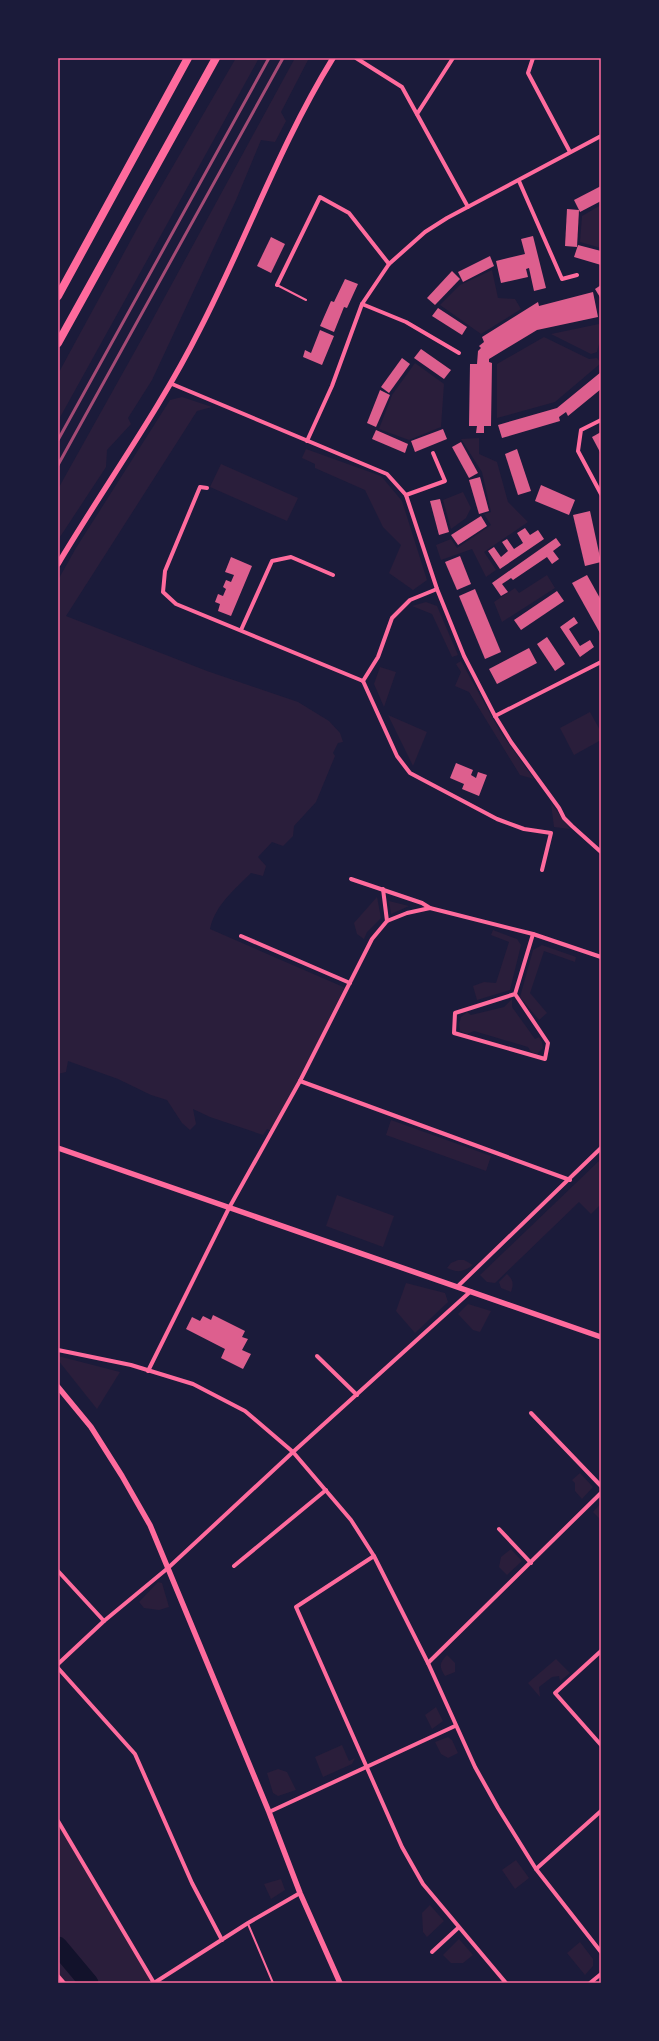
<svg xmlns="http://www.w3.org/2000/svg" width="659" height="2041" viewBox="0 0 659 2041" font-family="'Open Sans',sans-serif">
	<rect width="100%" height="100%" fill="#1b1b3a"/>
	<!-- green -->
	<g fill="#2a1e3b">
		<path d="M236 58H259L58 421V374L144 216Z"/>
		<path d="M295 58H309L281 112 286 121 275 142 261 140 236 200 152 380 128 418 131 424 107 450 106 467 58 540V489L149 326Z"/>
		<path d="M601 205V248L580 242 582 216Z"/>
		<path d="M492 270 498 298 515 299 521 309 481 334 440 305 460 285Z"/>
		<path d="M599 324C604 332 599 343 597 352L591 354 551 334Z"/>
		<path d="M544 337 589 359 597 358 601 363 555 402 497 418V364Z"/>
		<path d="M415 363 444 384 441 427 409 440 379 429 392 395Z"/>
		<path d="M182 397 212 407 197 411 66 616 207 671 298 702 329 721 340 733 343 742 338 743 333 753 335 756 316 802 294 826 293 836 283 846 272 842 258 857 266 866 263 876 251 873C235 889 215 905 210 929L348 989 272 1131 267 1129 263 1135 210 1117 193 1109 196 1124 190 1130 182 1123 167 1100 151 1095 118 1079 68 1061 66 1072 58 1074V580L76 548 170 400Z"/>
		<path d="M479 438V454L497 462 508 502 528 522 484 552 496 570 486 577 472 549 441 560 436 545 451 539 457 548 491 525 484 514 491 512 482 472 461 439Z"/>
		<path d="M306 449 381 476 402 501 427 580 413 590 389 573 401 545 383 527 365 490 315 468V464L302 458Z"/>
		<path d="M221 464 298 498 287 521 210 487Z"/>
		<path d="M463 492 471 508 466 518 451 529 443 500Z"/>
		<path d="M547 575 555 588 502 622 494 602 515 588 519 593Z"/>
		<path d="M426 602 437 606 458 655 452 657 432 614 412 606Z"/>
		<path d="M461 661 501 733 534 779 520 775 469 692 455 686 461 672 456 664Z"/>
		<path d="M380 667 396 672 384 707 374 684Z"/>
		<path d="M590 712 601 732V740L574 755 560 728Z"/>
		<path d="M388 715 427 732 413 766Z"/>
		<path d="M551 803 570 829 554 827Z"/>
		<path d="M377 897 381 918 367 932 364 939 357 934 354 923Z"/>
		<path d="M389 901 409 906 391 914Z"/>
		<path d="M493 930 517 939 521 945 510 990 477 1000 473 986 484 982 496 983 509 942 491 935Z"/>
		<path d="M542 945 576 957 575 962 544 951 530 993 547 1013 539 1020 520 997 533 950Z"/>
		<path d="M512 999V1007L535 1039 539 1037 542 1042 543 1048 537 1054 531 1052 528 1047 474 1031 467 1034 460 1031 459 1024 461 1017 467 1012 471 1015 504 1007Z"/>
		<path d="M391 1120 491 1156 486 1171 386 1135Z"/>
		<path d="M601 1159V1204L591 1214 579 1202 495 1283 487 1282 480 1275Z"/>
		<path d="M337 1195 394 1216 383 1247 326 1226Z"/>
		<path d="M458 1260H464L473 1265C464 1272 457 1273 447 1268L451 1263Z"/>
		<path d="M507 1274C513 1280 514 1283 511 1292L501 1288 499 1282Z"/>
		<path d="M406 1283 445 1293 448 1302 415 1333 396 1311Z"/>
		<path d="M468 1304 491 1311 480 1332 473 1330 458 1314Z"/>
		<path d="M58 1356 120 1372 97 1409 58 1360Z"/>
		<path d="M580 1473 593 1487 582 1499 575 1491V1483L572 1480Z"/>
		<path d="M601 1503V1520L593 1512Z"/>
		<path d="M511 1549 522 1561 507 1575 499 1567 501 1557Z"/>
		<path d="M158 1582 162 1583 169 1607 159 1610 144 1608 139 1602Z"/>
		<path d="M447 1655 455 1663V1672L445 1676C439 1667 439 1663 447 1655Z"/>
		<path d="M556 1659 570 1673 560 1681 559 1676 552 1677 539 1687 540 1697 528 1683Z"/>
		<path d="M436 1707 443 1721 432 1729 425 1715Z"/>
		<path d="M448 1737 452 1740 458 1753 448 1758 441 1754 435 1742Z"/>
		<path d="M342 1745 349 1761 355 1758 352 1764 323 1777 315 1757Z"/>
		<path d="M278 1769 287 1772 296 1790 278 1796 273 1793 267 1773Z"/>
		<path d="M58 1821 154 1983H63L58 1977Z"/>
		<path d="M516 1860 529 1878 515 1889 502 1870Z"/>
		<path d="M281 1879 285 1890 271 1899 264 1884Z"/>
		<path d="M430 1905 444 1921 427 1937 423 1932 422 1913Z"/>
		<path d="M459 1939 473 1955 463 1963H451L443 1955Z"/>
		<path d="M580 1942 593 1959V1966L585 1975 567 1953Z"/>
	</g>
	<g fill="none" stroke-linecap="round" stroke-linejoin="round">
		<!-- river -->
		<path stroke="#12122b" stroke-width="19" d="M58 1946 89 1983"/>
	</g>
	<!-- building -->
	<g fill="#dd5f8e">
		<path d="M601 186V201L580 212 574 200Z"/>
		<path d="M567 209 579 210 577 247 565 246Z"/>
		<path d="M533 236 546 288 534 291 529 268 526 269 528 277 501 283 496 261 525 254 521 239Z"/>
		<path d="M271 237 285 244 271 273 257 266Z"/>
		<path d="M578 245 601 251V265L574 257Z"/>
		<path d="M490 256 494 266 463 282 458 272Z"/>
		<path d="M452 271 460 279 435 305 427 298Z"/>
		<path d="M345 279 358 284 347 308 344 307 334 332 320 326 331 301 334 302Z"/>
		<path d="M601 285V299L595 289Z"/>
		<path d="M593 292 598 317 537 330 489 359V362L492 363 491 426H484V433H476L477 426H469L470 364H477L478 351 481 348 479 346 484 342 482 337 538 302 539 306Z"/>
		<path d="M438 308 467 327 462 335 432 316Z"/>
		<path d="M320 330 334 336 322 365 303 357 305 350 311 353Z"/>
		<path d="M421 349 451 370 444 379 414 358Z"/>
		<path d="M402 358 410 364 389 393 381 387Z"/>
		<path d="M601 372V389L568 416 566 412 559 417 560 421 502 438 498 425 557 408Z"/>
		<path d="M380 390 390 395 376 427 367 423Z"/>
		<path d="M443 429 447 439 415 452 411 441Z"/>
		<path d="M376 430 408 444 405 453 372 439Z"/>
		<path d="M601 432V454L592 437Z"/>
		<path d="M461 442 478 473 469 478 452 447Z"/>
		<path d="M517 449 531 491 518 495 505 454Z"/>
		<path d="M480 477 489 511 479 514 469 480Z"/>
		<path d="M541 485 575 500 569 515 535 501Z"/>
		<path d="M440 499 449 532 439 535 430 501Z"/>
		<path d="M590 511 601 562 585 566 573 515Z"/>
		<path d="M481 516 487 526 458 545 451 535Z"/>
		<path d="M525 528 530 535 538 530 544 539 500 569 488 551 494 547 501 557 508 551 502 542 507 539 514 549 523 543 517 533Z"/>
		<path d="M556 538 561 545 553 551 559 559 552 564 547 557 513 580 511 578 502 584 508 592 501 596 492 583Z"/>
		<path d="M460 556 471 584 457 590 445 562Z"/>
		<path d="M231 557 252 566 231 616 218 611 220 604 215 602 218 594 223 596 226 589 223 587 226 580 231 582 234 575 225 572Z"/>
		<path d="M587 575 601 600V635L572 583Z"/>
		<path d="M475 589 501 652 485 659 459 596Z"/>
		<path d="M557 591 564 601 521 630 514 620Z"/>
		<path d="M574 617 578 623 569 629 580 646 590 640 594 647 580 657 560 627Z"/>
		<path d="M547 637 565 664 555 671 537 644Z"/>
		<path d="M529 648 537 663 497 684 489 669Z"/>
		<path d="M456 763 473 770 471 775 476 778 478 772 487 775 479 796 462 789 464 784 450 778Z"/>
		<path d="M213 1315 245 1331 242 1337 248 1339 242 1350 251 1354 243 1369 221 1358 225 1349 186 1329 192 1317 200 1321 203 1316 211 1320Z"/>
	</g>
	<g fill="none" stroke-linecap="round" stroke-linejoin="round">
		<!-- service -->
		<g stroke="#ff6b9d" stroke-width="2">
			<path d="M277 285 306 300"/>
			<path d="M248 1924 273 1983"/>
		</g>
		<!-- minor -->
		<g stroke="#ff6b9d" stroke-width="4">
			<path d="M356 58 402 87 468 207"/>
			<path d="M533 58 528 73 570 152"/>
			<path d="M417 114 453 58"/>
			<path d="M519 181 562 279 577 275"/>
			<path d="M277 285 320 197 349 213 389 264"/>
			<path d="M362 304 406 322 459 353"/>
			<path d="M172 384 387 474 406 495 437 589 464 656 495 716 511 742 559 808 564 818 572 826 601 852"/>
			<path d="M601 420 581 430 578 451 601 494"/>
			<path d="M307 441 332 386 362 304 389 264 425 232 447 218 601 136"/>
			<path d="M207 488 200 487 165 571 163 592 176 604 363 681"/>
			<path d="M406 495 445 481 433 453"/>
			<path d="M241 630 272 561 291 557 333 575"/>
			<path d="M363 681 397 756 410 773 497 819 524 829 551 833 542 870"/>
			<path d="M363 681 378 657 392 618 410 600 437 589"/>
			<path d="M495 716 601 662"/>
			<path d="M351 879 422 903 430 908"/>
			<path d="M383 889 387 921"/>
			<path d="M241 936 350 983"/>
			<path d="M515 994 455 1013 454 1033 545 1059 548 1043 515 994 533 934"/>
			<path d="M300 1081 570 1180"/>
			<path d="M457 1287 601 1148"/>
			<path d="M58 1350 131 1365 193 1384 245 1411 293 1452 351 1520 374 1556 428 1663 475 1767 498 1808 536 1869 601 1952"/>
			<path d="M317 1356 357 1395"/>
			<path d="M148 1371 229 1208 300 1081 372 939 387 921 407 913 430 908 533 934 601 957"/>
			<path d="M531 1413 601 1486"/>
			<path d="M499 1529 531 1563"/>
			<path d="M374 1556 296 1607 402 1847 423 1884 506 1983"/>
			<path d="M234 1566 326 1490"/>
			<path d="M58 1571 104 1621"/>
			<path d="M601 1651 555 1693 601 1745"/>
			<path d="M428 1663 601 1493"/>
			<path d="M58 1664 104 1621 168 1568 293 1452 471 1291"/>
			<path d="M58 1668 135 1754 192 1883 222 1940"/>
			<path d="M269 1812 455 1726"/>
			<path d="M58 1821 154 1983"/>
			<path d="M536 1869 601 1811"/>
			<path d="M432 1952 458 1928"/>
			<path d="M58 1976 64 1983"/>
			<path d="M154 1983 248 1923 300 1893"/>
			<path d="M590 1983 601 1974"/>
		</g>
		<!-- tertiary -->
		<g stroke="#ff6b9d" stroke-width="5.5">
			<path d="M58 564C105 485 159 411 200 329 246 240 280 144 333 58"/>
			<path d="M58 1148 601 1337"/>
			<path d="M58 1387 91 1427 122 1476 150 1525 269 1812 300 1893 340 1983"/>
		</g>
		<!-- motorway -->
		<g stroke="#ff6b9d" stroke-width="8">
			<path d="M58 296 188 58"/>
			<path d="M58 343 216 58"/>
		</g>
		<!-- rail -->
		<g stroke="#a44b75" stroke-width="3">
			<path d="M58 440 269 58"/>
			<path d="M58 465 283 58"/>
		</g>
	</g>
	<!-- border -->
	<rect width="659" height="2041" fill="none" stroke="#1b1b3a" stroke-width="118"/>
	<rect x="59" y="59" width="541" height="1923" fill="none" stroke="#ff6b9d" stroke-width="1.5"/>
</svg>
